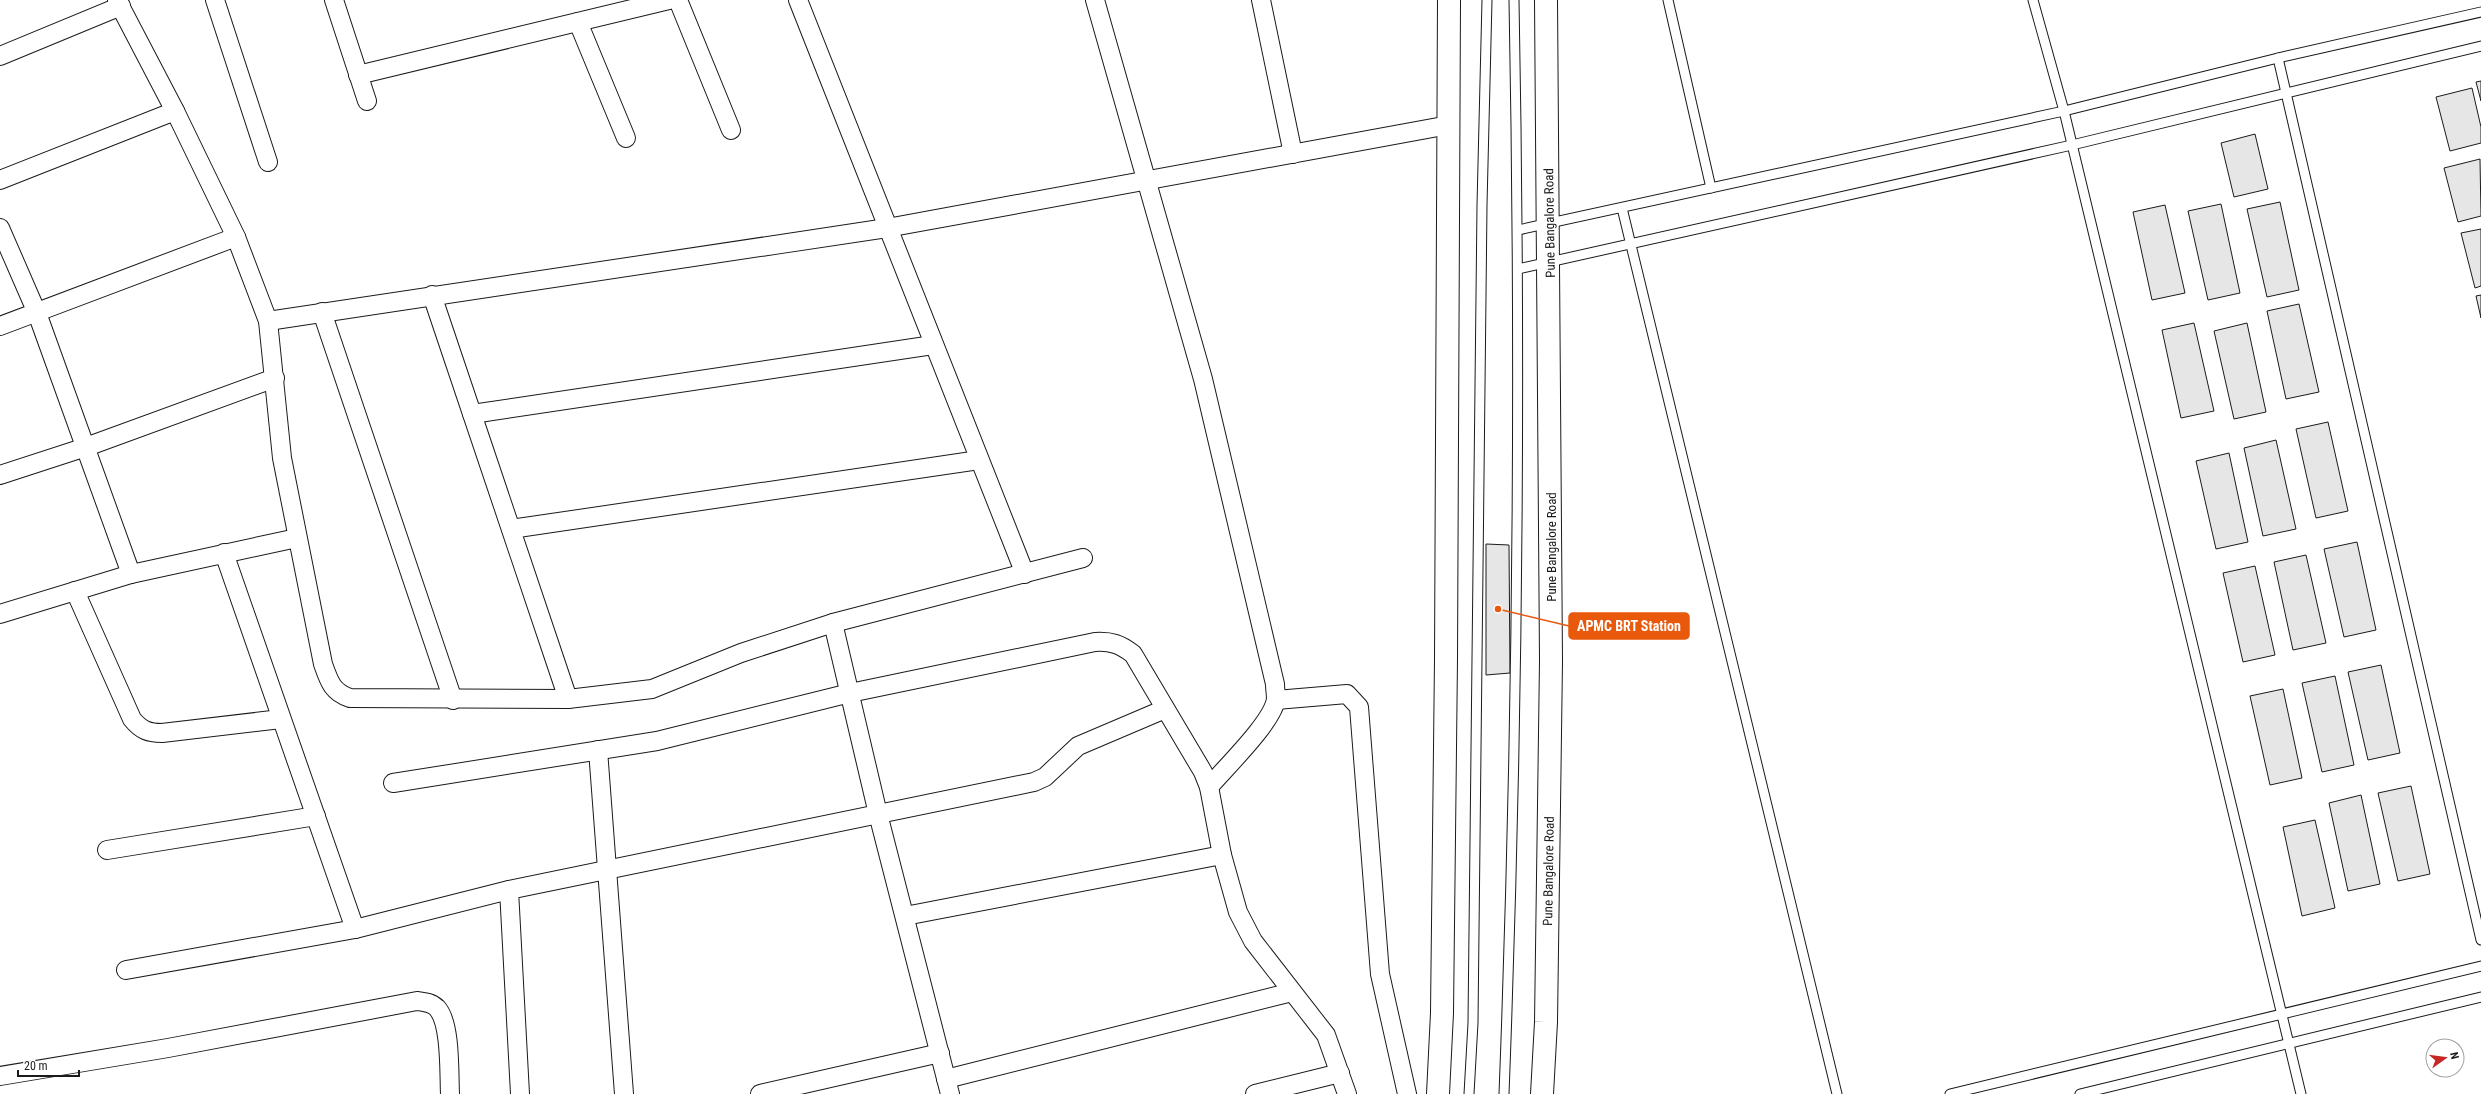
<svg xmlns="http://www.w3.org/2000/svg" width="2481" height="1094" viewBox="0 0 2481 1094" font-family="'Roboto Condensed',sans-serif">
	<rect width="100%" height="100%" fill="#fff"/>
	<!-- building -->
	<g fill="#e6e6e6" stroke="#1a1a1a">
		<path d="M2481 81V101L2476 82Z"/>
		<path d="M2472 88 2481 127V143L2450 151 2436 97Z"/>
		<path d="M2255 134 2268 189 2234 197 2221 143Z"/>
		<path d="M2480 159 2481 216 2458 222 2444 168Z"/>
		<path d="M2280 202 2299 290 2267 297 2247 209Z"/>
		<path d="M2221 204 2240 293 2208 300 2188 211Z"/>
		<path d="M2165 205 2185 293 2152 300 2133 212Z"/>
		<path d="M2481 229V286L2475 288 2461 233Z"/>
		<path d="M2481 295V318L2476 296Z"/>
		<path d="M2299 304 2319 392 2286 399 2267 311Z"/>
		<path d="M2194 323 2214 411 2181 418 2162 330Z"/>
		<path d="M2247 323 2266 412 2234 419 2214 331Z"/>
		<path d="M2328 422 2348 511 2316 518 2296 429Z"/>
		<path d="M2276 440 2296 529 2263 536 2244 448Z"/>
		<path d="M2229 453 2248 542 2216 549 2196 461Z"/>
		<path d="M2357 542 2376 630 2344 637 2324 549Z"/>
		<path d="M1486 544 1509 545 1510 673 1486 675Z"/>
		<path d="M2306 555 2326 643 2293 650 2274 562Z"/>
		<path d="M2255 566 2275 655 2243 662 2223 573Z"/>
		<path d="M2381 665 2400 753 2368 760 2348 672Z"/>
		<path d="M2335 676 2354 765 2322 772 2302 683Z"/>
		<path d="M2283 689 2302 778 2270 785 2250 696Z"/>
		<path d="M2411 786 2430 874 2398 881 2378 793Z"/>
		<path d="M2361 795 2380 884 2348 891 2329 803Z"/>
		<path d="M2315 820 2335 908 2302 916 2283 827Z"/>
	</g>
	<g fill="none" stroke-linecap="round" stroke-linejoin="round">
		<defs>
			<g id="service">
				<path d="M1668 0 1711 188"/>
				<path d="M2033 0 2064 111 2301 1094"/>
				<path d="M2278 58 2481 940"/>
				<path d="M1622 208 1837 1094"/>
				<path d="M1518 230 2064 111 2278 58 2481 12"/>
				<path d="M1518 269 2072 145 2481 46"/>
				<path d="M1469 1094 1473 1023 1482 205 1487 0"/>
				<path d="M1504 1094C1518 729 1521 365 1514 0"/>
				<path d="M1950 1094 2481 966"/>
				<path d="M2080 1094 2481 997"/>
			</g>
			<g id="minor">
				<path d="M117 0 175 111 236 237 268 321 282 458 323 664C329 681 332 692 350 698L568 699 652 689 741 653 833 623 1083 558"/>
				<path d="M215 0 268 162"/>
				<path d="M334 0 367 101"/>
				<path d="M678 0 731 130"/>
				<path d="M798 0 1025 574"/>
				<path d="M1095 0 1203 379 1275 684C1275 689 1276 694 1276 699 1273 722 1225 768 1209 787"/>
				<path d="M1261 0 1293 154"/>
				<path d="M578 22 626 138"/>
				<path d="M0 56 121 6"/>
				<path d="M358 75 669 0"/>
				<path d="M0 180 175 111"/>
				<path d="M0 228 37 313 131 574"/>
				<path d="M432 295 568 699"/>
				<path d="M322 312 453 700"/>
				<path d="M268 321 887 228 1449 125"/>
				<path d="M0 326 236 237"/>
				<path d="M472 414 933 345"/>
				<path d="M0 475 86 447 275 378"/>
				<path d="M511 529 979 460"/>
				<path d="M224 553 355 929"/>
				<path d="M75 591 132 719C141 730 148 733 162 733L281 719"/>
				<path d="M0 614 131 574 297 538"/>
				<path d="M833 623 878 814 950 1094"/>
				<path d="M1276 700 1347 694 1359 707 1380 974 1407 1094"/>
				<path d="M598 750 624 1094"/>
				<path d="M393 783 657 741 850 693 1095 642C1111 641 1120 644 1133 654L1203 772 1209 787 1222 855 1238 912 1253 941 1326 1035 1347 1094"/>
				<path d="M107 850 316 816"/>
				<path d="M905 916 1222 855"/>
				<path d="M126 970 355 929 509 890"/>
				<path d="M0 1076 168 1048 417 1001C424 1002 431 1002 437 1008 451 1023 449 1073 450 1094"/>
				<path d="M946 1079 1292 992"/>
				<path d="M520 1094 509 890 1034 782 1045 777 1078 746 1165 709"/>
				<path d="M760 1094 940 1053"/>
				<path d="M1255 1094 1340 1073"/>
			</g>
			<g id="primary">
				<path d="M1438 1094 1442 1013 1446 659 1449 0"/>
				<path d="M1542 1094 1546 1022 1551 661 1546 0"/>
			</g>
		</defs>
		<!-- service casing -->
		<use href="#service" stroke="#1a1a1a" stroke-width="11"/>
		<!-- minor casing -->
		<use href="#minor" stroke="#1a1a1a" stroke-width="20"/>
		<!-- primary casing -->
		<use href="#primary" stroke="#1a1a1a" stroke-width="24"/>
		<!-- service -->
		<use href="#service" stroke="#fff" stroke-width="9"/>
		<!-- minor -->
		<use href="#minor" stroke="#fff" stroke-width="18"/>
		<!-- primary -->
		<use href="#primary" stroke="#fff" stroke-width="22"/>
	</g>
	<g text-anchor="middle" stroke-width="3" stroke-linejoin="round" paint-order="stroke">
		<!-- street labels -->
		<g font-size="13" fill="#1a1a1a" stroke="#fff">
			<text transform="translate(1549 223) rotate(-91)" y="5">Pune Bangalore Road</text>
			<text transform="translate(1551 547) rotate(-90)" y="5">Pune Bangalore Road</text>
			<text transform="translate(1548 871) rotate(-89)" y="5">Pune Bangalore Road</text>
		</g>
	</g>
	<!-- callouts -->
	<path fill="none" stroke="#e8590c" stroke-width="1.5" d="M1498 609L1569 626"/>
	<circle fill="#e8590c" stroke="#fff" stroke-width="1.5" cx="1498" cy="609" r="4"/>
	<rect fill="#e8590c" stroke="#e8590c" stroke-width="1.5" x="1569" y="613" width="120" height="26" rx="4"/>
	<g font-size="14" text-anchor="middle" font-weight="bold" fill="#fff">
		<text x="1629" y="631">APMC BRT Station</text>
	</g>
	<!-- north arrow -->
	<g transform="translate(2445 1058) rotate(76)"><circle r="19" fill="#ffffff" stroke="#a3a3a3"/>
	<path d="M0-3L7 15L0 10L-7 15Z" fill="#c62828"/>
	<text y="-6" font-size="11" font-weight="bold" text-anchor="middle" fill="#1a1a1a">N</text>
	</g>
	<!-- scale -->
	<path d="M18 1070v6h61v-6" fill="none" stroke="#1a1a1a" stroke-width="2"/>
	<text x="24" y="1070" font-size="12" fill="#1a1a1a" stroke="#ffffff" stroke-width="3" paint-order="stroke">20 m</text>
</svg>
